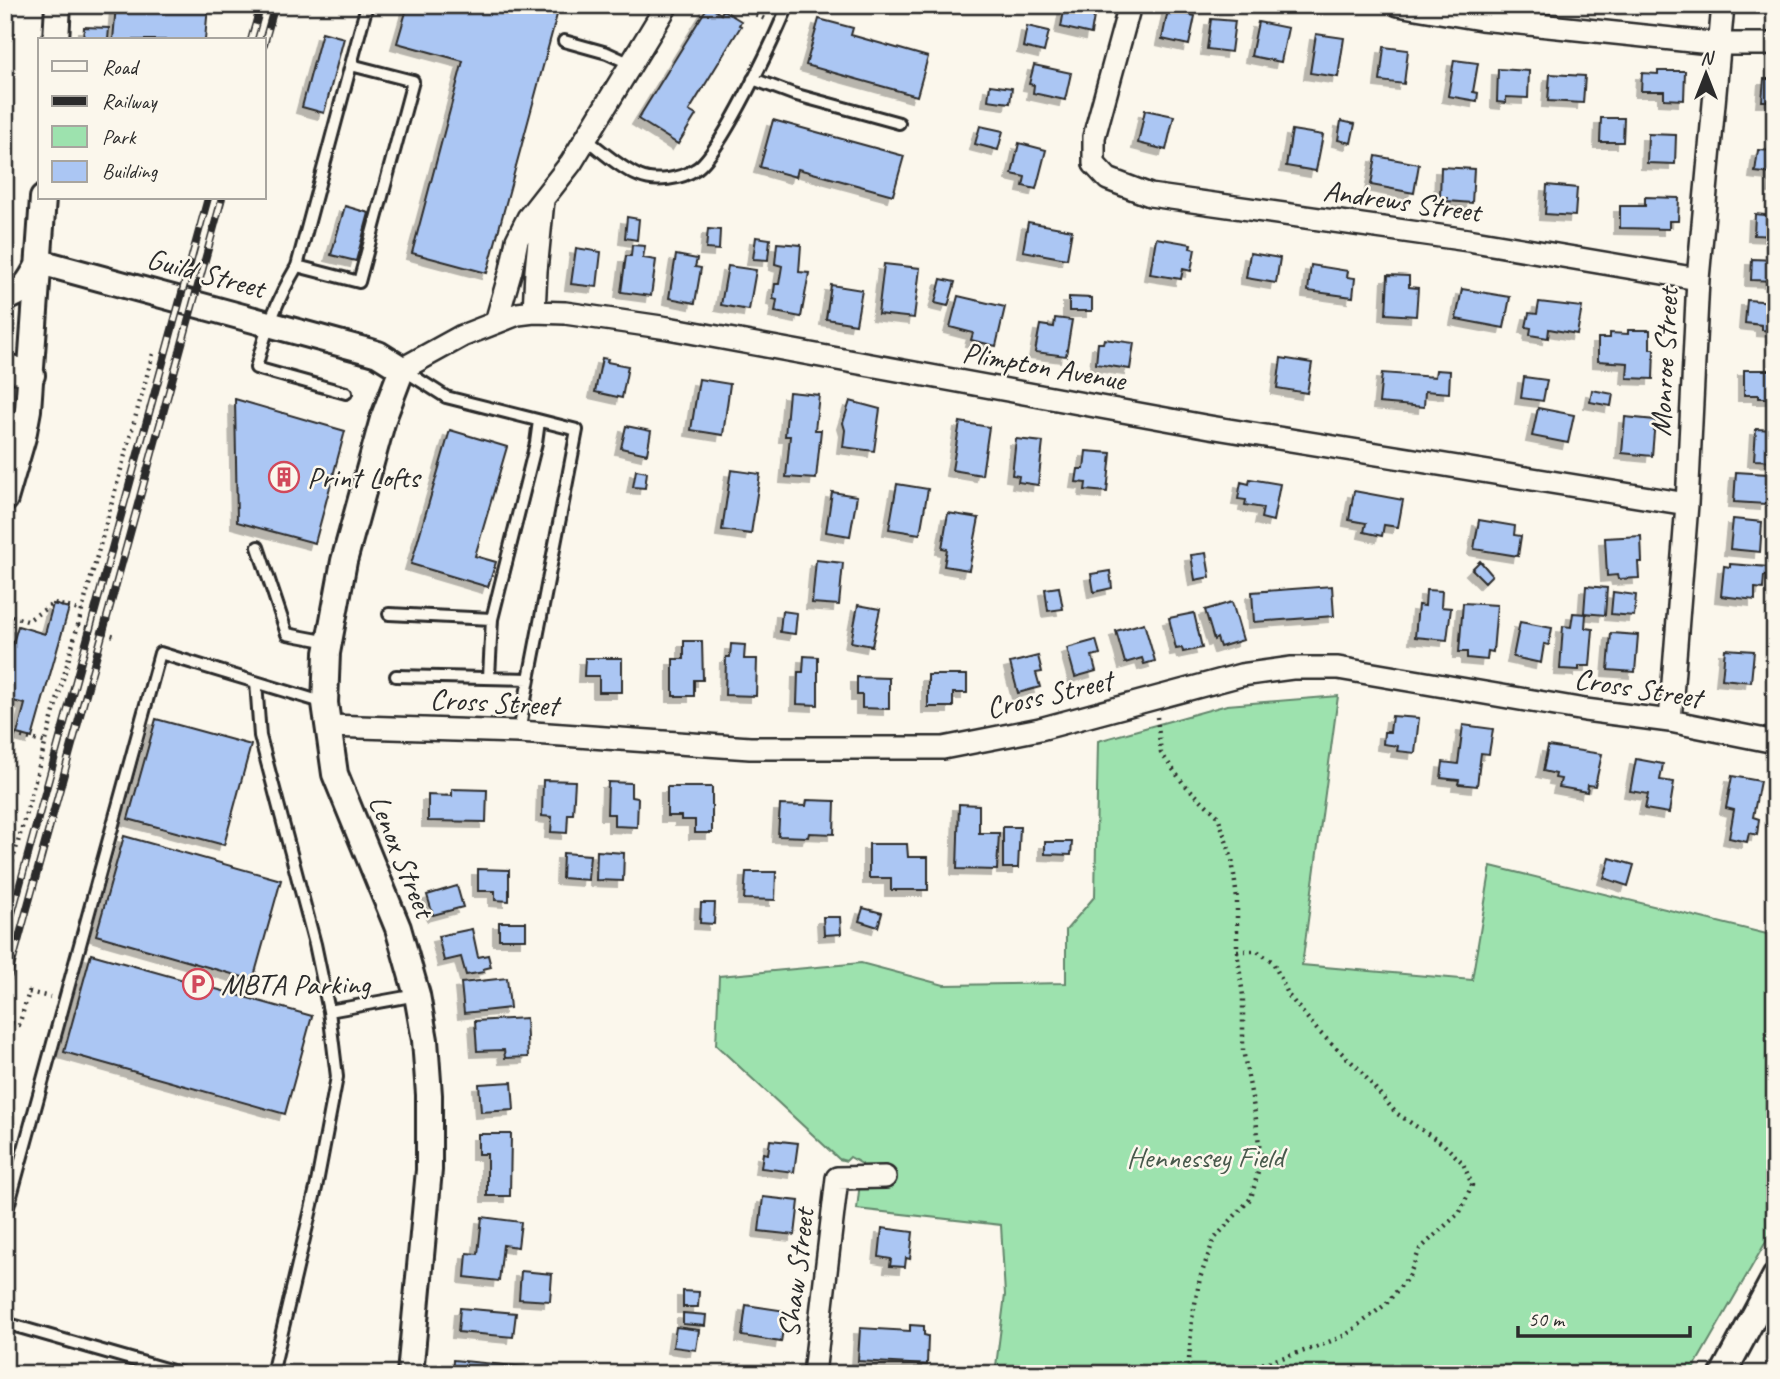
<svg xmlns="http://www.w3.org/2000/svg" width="1780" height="1379" font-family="Caveat,sans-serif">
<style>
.green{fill:#9de2ae;stroke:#64866c;stroke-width:2}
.building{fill:#abc6f3;stroke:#2b2b2b;stroke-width:2;filter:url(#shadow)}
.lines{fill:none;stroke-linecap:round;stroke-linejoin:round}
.service-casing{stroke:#2b2b2b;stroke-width:16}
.minor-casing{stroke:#2b2b2b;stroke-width:26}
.tertiary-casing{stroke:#2b2b2b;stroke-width:30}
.path{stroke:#2b2b2b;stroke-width:4.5;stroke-dasharray:2 5;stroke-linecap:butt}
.service{stroke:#fbf7ec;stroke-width:10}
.minor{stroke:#fbf7ec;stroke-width:21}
.tertiary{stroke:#fbf7ec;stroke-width:24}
.rail-casing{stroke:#2b2b2b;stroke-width:8}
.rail{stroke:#fbf7ec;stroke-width:5;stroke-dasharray:16;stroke-linecap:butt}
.labels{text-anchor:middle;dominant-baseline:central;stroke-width:5;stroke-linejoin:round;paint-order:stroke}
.street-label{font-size:30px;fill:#2b2b2b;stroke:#fbf7ec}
.poi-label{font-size:30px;fill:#2b2b2b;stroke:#fbf7ec;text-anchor:start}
.park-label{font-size:30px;fill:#48594c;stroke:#fbf7ec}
</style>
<defs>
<filter id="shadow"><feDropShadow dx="-6" dy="6" stdDeviation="0" flood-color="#0004"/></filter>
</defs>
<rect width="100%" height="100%" fill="#fbf7ec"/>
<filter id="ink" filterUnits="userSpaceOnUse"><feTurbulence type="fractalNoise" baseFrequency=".0143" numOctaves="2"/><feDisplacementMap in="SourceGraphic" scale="14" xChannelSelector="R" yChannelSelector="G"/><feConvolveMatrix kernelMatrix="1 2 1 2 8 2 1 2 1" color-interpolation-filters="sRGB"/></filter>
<g filter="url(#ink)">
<path class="green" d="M1338,696L1302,965L1472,980L1491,866L1775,936V1226L1690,1374H995L1005,1295L1001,1225L857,1209L862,1164L850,1157L846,1161L839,1159L716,1045L719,976L861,963L944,985L1066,983V930L1095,896L1098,741L1227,705Z"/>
<path class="building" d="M116,5L208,6L205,40H113Z
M408,5H538L558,11L487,273L412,253L463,61L397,43Z
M1065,5H1096L1091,34L1061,27Z
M708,6L721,14L723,10L741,21L739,25L741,26L689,111L696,115L678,144L638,119Z
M1168,10L1195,16L1189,45L1162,39Z
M819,19L853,28L851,35L928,57L917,96L806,65Z
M1211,19L1235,21L1231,52L1207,49Z
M1258,22L1288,28L1281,62L1251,56Z
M1027,26L1049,31L1044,52L1023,47Z
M84,27L109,28L108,40H83Z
M322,32L344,38L324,113L302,107Z
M1316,34L1344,38L1338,77L1310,73Z
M1384,47L1408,50L1404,84L1380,81Z
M1454,60L1478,63L1473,92L1478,93L1477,101L1448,96Z
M1034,65L1071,73L1065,100L1033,93L1034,85L1029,84Z
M1498,69L1529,71L1528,98L1506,97V103L1497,102Z
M1658,71H1685L1684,100L1664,99V91H1641L1642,73L1658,74Z
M1550,74L1585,76L1583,103L1548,101Z
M1764,79H1775V101H1762Z
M990,85L1012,88L1010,103L988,100Z
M1145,110L1174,116L1166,150L1138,143Z
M1601,118H1624L1623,142H1600Z
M773,120L904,156L893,195L798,169L796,177L760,167Z
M1341,121L1355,124L1351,143L1338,140Z
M980,126L1003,131L998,150L975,144Z
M1292,130L1323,135L1316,171L1286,166Z
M1648,134L1676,135L1675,164L1647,163Z
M1019,143L1046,150L1036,189L1023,186L1025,177L1012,174Z
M1758,150L1775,151V187H1773L1774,174L1755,172Z
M1376,156L1419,164L1414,193L1371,185Z
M1441,167L1474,169L1472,203L1447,201V198H1440Z
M1547,185L1577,188L1575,216L1545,214Z
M1645,197L1679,198L1678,221H1669V229L1620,228V206H1645Z
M345,206L369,213L356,261L331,255Z
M1755,214L1775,216V236L1754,235Z
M627,217L639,219L637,240L625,238Z
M1028,222L1072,230L1067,259L1023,251Z
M708,229L720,230L719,250L706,249Z
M756,237L770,239L768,260L753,259Z
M1156,238L1191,244L1190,248L1195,249L1191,271L1183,269L1181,279L1150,274Z
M777,243L801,245L799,272L809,273L801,317L775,312L777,300L773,299L775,284H779L782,266L775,264Z
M632,245L645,246L643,258L656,260L651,296L621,292L626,256H631Z
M576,248L601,252L597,287L571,284Z
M1250,253L1280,258L1276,283L1246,278Z
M676,255L697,259L695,267L701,268L695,303L669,298Z
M1752,259L1775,260V281L1751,280Z
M884,264L920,268L914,318L878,314Z
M1311,265L1348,271L1347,277L1355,278L1353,297L1308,291Z
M728,266L756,270L749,310L721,305Z
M1388,275L1409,276V287L1418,288L1416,316L1386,314Z
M941,279L955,282L948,306L935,303Z
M831,285L862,290L856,324L826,319Z
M1462,289L1510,297L1504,328L1456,319Z
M958,296L1005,307L996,346L971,340L973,333L950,327Z
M1069,297L1092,298V311H1069Z
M1747,300L1775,302V331L1762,330V325L1745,323Z
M1539,302L1582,307L1577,334L1549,329L1548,338L1530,335L1531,328L1526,327L1529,313L1537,314Z
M1055,318L1072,320L1066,356L1035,352L1040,325L1054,327Z
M1628,330H1650V349H1654L1653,379L1627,378L1628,363L1598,361V338H1610V333L1628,334Z
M1104,339L1134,343L1130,369L1096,364L1098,343H1103Z
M602,358L608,359L607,362L628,366L622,398L595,392Z
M1281,358L1312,363L1307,393L1277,388Z
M1436,370L1450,371L1449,393L1425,391L1424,407L1379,403L1382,373L1435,377Z
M1744,370H1775V398H1759V395H1744Z
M1524,377L1547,380L1543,401L1521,398Z
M699,379L730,384L723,435L691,430Z
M1592,390L1613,394L1611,406L1590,402Z
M789,392L819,395L815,430H821L816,479L786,477L790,436H785Z
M235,399L345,431L315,543L237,522Z
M850,401L880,409L874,451L843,447L845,430L843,423Z
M1538,408L1574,415L1568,443L1532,436Z
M1625,417L1655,420L1652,456L1622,453Z
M960,422L989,427L982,475L952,470Z
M626,426L651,431L647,454L621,448Z
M1756,429L1775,430V461L1754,460Z
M450,430L507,447L475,556L496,562L488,587L411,564Z
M1016,439L1043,442L1038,485L1018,482L1019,476L1012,475Z
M1086,451L1111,453L1107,492L1085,490L1086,483L1076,482L1078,469H1084Z
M636,470L647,472L645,488L633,487Z
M731,470L760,474L751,534L722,530Z
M1736,472L1768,474L1766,504L1734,502Z
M1250,479L1280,484L1273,521L1261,518L1263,508L1245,505L1246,500L1238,499L1241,482L1249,484Z
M897,484L928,489L920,534L889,529Z
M1354,491L1403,500L1398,527L1384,525L1382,536L1364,532L1366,523L1349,520Z
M832,492L857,496L850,536L826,532Z
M948,513L979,518L969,570L944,566L947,549L942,548Z
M1733,519L1762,522L1760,552L1730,549Z
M1479,520L1515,526L1514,535L1521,536L1518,556L1474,549Z
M1641,536L1642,562H1638L1639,578L1618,579L1617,575L1607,576L1605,538Z
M1206,553L1210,577L1195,580L1191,555Z
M816,560L843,563L839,605L812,603Z
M1480,561L1492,575L1485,582L1472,569Z
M1730,564L1769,567L1768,576H1764L1763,589L1755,588V600L1721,596L1724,566L1730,567Z
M1110,571L1112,588L1094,592L1091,574Z
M1332,586L1334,616L1254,622L1252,592Z
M1586,586L1607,588L1605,615L1584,613Z
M1059,587L1063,609L1048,611L1045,589Z
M1426,590L1442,591L1441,607L1451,608L1447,640L1415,637L1418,605L1425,606Z
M1613,592L1636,595L1634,616L1611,614Z
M1232,602L1243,640L1220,647L1217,638L1214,640L1205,610Z
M1463,603L1497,605L1493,652L1488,651L1487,660L1467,658V652H1459Z
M53,604L69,608L32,738L17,734L25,704L5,699V670L18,626L45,634Z
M858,605L880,609L872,646L851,642Z
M782,611L797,613L795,634L780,632Z
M1194,613L1202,648L1183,652L1182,648L1176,649L1169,618Z
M1573,613L1586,614L1585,628L1593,629L1590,666H1579V670L1560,669L1563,626L1571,627Z
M1520,622L1552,628L1549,645L1544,644L1541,663L1513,657Z
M1144,623L1155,661L1144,664L1142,658L1125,663L1116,631Z
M1611,633L1638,635L1635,672L1608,670Z
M1096,640L1100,654L1092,656L1096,671L1075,677L1067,648Z
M684,641H702L703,680H694V696H673V659H684Z
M731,644L745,645L744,659H757L756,696L725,695L726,657H730Z
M1725,649L1754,651L1751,682L1722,679Z
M804,656L818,657V705L797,704L798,672H803Z
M1038,656L1042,672L1036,673L1040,687L1018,693L1010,663Z
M585,658H622V692H599V676H584Z
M928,675H967V693H953V707H928Z
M857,677L889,678V709L862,708V695H857Z
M1392,716L1419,718L1415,753L1397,751L1398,746L1383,744L1384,732H1390Z
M156,719L251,745L224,845L128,819Z
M1463,725L1493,729L1489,754L1481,753L1477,786L1458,784L1459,780L1441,778L1443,762L1458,764Z
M1548,746L1602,754L1595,786L1588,785L1587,792L1559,787L1561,779L1555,778L1556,774L1543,771Z
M1636,759L1663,764L1660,780L1674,782L1669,813L1645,809L1648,794L1630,791Z
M1732,776L1760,781L1753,817L1759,819L1757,835L1749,833L1747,842L1729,838L1734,810L1726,808Z
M543,780L575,781L573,814H568L567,833L551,832L552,817L542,816Z
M608,782L631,783V797L638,798L637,827L614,826V814H607Z
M667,787H712V833H695V820H681V816H667Z
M452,789L487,790L486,822L428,821V795L452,796Z
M807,800L835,801L834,834L809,833L808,837L778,836L780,805L806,806Z
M959,804L979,805V833H999L997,870L957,869Z
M1003,827H1020L1018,868H1003Z
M124,836L281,880L253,980L96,935Z
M1045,842H1072L1071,855L1045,854Z
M869,844H907L908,857H928V890H891V878H869Z
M597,851L624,853L623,881L596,880Z
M563,853L590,855L588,880L562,878Z
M1610,858L1634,865L1628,886L1604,878Z
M478,869L509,870V901L495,900V891H478Z
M746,872H776L775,900L744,899Z
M457,886L463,907L433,915L427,895Z
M701,903H715L714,924L700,923Z
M863,908L882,913L878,927L859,921Z
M823,917H840L841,934L824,935Z
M499,922H526V939H499Z
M472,929L478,957L488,955L491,967L483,969L484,972L466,975L461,957L444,961L438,936Z
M91,954L312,1016L285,1114L64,1052Z
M507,978L510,1008L464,1013L461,983Z
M526,1018L528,1057L505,1058L504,1050L477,1051L475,1021Z
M512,1082L514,1110L481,1112L479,1084Z
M478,1134H511L510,1196H487V1154H478Z
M770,1140L798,1143L794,1172L761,1168L763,1153L768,1154Z
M763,1197L799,1201L795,1235L759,1231Z
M482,1217L521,1222L518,1247L503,1245L499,1281L465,1277L467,1253L478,1254Z
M882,1228L913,1232L910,1259L906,1258L905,1267L890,1266L891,1259L879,1257Z
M521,1271L552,1274L550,1301L519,1299Z
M683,1291L699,1292L698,1307H683Z
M746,1305L786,1311L781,1342L742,1336Z
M460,1308L516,1313L513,1337L458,1332Z
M683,1313L706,1315L705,1326L683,1324Z
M910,1325L924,1326V1335L928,1336L927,1365L858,1361L860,1328L910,1331Z
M676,1327L699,1330L696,1350L673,1347Z
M453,1360L525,1367L524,1374H452Z"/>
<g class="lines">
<g class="service-casing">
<path id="service" d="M564,41L607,53L631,64
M753,79L793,94L899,123
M586,139C602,151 620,168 639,176C656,183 681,179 696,169C720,155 776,35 788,5
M297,266L359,282L413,81L351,65
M346,393L256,368C266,329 277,300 297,266L367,5
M258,547L287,634L329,642
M389,614L492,619
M396,676L529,679L577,430L446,397L402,369
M489,677L492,619L536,443L539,421
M256,682L260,736L315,944L329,1011
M519,732L529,679
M5,1218L160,653L325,703
M5,1323L183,1374
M272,1374L316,1188L337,1077L329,1011L417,995"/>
</g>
<g class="minor-casing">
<path id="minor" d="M1130,5L1094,137V164L1108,179L1150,195L1468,240L1698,279
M1398,5L1481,19L1720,44H1775
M534,312L536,271L543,200
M496,322L511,270L517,240L528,218L571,163L667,5
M402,369L462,336L518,314L534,312L565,313L668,328L1210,427L1687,504
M1670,721L1687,504L1698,279L1723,5
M328,726L519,732L750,748H943L1040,729L1241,675L1292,668H1338L1585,710L1670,721L1775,742
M814,1374L837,1178L885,1177"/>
</g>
<g class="tertiary-casing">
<path id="tertiary" d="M56,40L58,5
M5,298C24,294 32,277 40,262L368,351L378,354L402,369L383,419L344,561L327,653L325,703L335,774L398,928L417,995L425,1040L429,1095V1170L410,1374
M5,366L32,375
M5,499L23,437L28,410L43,198
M1723,1374L1775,1277"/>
</g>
<path class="path" d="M737,5L767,20
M5,614L27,621L54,603L82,611
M78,625L115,636
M5,716L15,735L47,743
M1157,717L1161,753L1183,783L1218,816L1232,859L1237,899V951L1243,996V1050L1256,1119L1261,1161L1251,1198L1214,1239L1200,1278L1192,1319L1188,1374
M5,889L154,350
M1237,951H1257L1273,962L1289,996L1319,1032L1358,1068L1396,1113L1443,1144L1463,1163L1472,1185L1460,1212L1420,1249L1409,1276L1386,1304L1346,1335L1314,1348L1255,1366L1241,1374
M5,1021L19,1025L29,992L50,997"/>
<use href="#service" class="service"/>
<use href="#minor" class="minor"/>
<use href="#tertiary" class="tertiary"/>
<g class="rail-casing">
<path id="rail" d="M251,40L261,5
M264,44L275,5
M5,939L208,198
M5,989L222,198"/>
</g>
<use href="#rail" class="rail"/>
</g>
</g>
<defs>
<g id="building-ring" transform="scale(1.575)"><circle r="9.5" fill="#fbf7ec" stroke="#d1495b" stroke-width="1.5"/><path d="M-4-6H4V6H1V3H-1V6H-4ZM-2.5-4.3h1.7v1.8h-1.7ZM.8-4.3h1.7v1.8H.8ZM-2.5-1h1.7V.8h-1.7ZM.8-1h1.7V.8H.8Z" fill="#d1495b"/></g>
<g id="parking-ring" transform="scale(1.575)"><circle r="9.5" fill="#fbf7ec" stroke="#d1495b" stroke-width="1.5"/><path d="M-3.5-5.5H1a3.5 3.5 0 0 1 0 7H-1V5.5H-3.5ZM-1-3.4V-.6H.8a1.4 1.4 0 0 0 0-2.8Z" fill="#d1495b"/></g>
</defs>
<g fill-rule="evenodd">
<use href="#building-ring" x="284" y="477"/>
<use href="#parking-ring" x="198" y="984"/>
</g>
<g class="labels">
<g class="street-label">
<text transform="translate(1402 201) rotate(8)">Andrews Street</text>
<text transform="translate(206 273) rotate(15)">Guild Street</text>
<text transform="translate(1664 362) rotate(-87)">Monroe Street</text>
<text transform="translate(1044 366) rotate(10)">Plimpton Avenue</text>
<text transform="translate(1638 688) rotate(9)">Cross Street</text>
<text transform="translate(1049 694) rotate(-13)">Cross Street</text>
<text transform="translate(494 702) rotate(3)">Cross Street</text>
<text transform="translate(402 856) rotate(68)">Lenox Street</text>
<text transform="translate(796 1273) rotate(-83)">Shaw Street</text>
</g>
<g class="poi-label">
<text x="307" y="477">Print Lofts</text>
<text x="221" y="984">MBTA Parking</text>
</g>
<g class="park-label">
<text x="1205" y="1157">Hennessey Field</text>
</g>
</g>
<rect width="1780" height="1379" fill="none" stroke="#fbf7ec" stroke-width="28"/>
<rect x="14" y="14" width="1752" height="1351" fill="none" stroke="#2b2b2b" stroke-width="2.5" filter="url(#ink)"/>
<rect x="38" y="38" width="228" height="161" fill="#fbf7ec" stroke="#a8a59f" stroke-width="2"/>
<rect x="52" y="61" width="35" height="10" fill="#fbf7ec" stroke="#a8a59f" stroke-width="2"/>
<text x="102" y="74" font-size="21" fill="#2b2b2b">Road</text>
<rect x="52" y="96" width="35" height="10" fill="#2b2b2b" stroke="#a8a59f" stroke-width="2"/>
<text x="102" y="108" font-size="21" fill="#2b2b2b">Railway</text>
<rect x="52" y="126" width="35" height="21" fill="#9de2ae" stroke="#a8a59f" stroke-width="2"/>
<text x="102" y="144" font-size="21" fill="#2b2b2b">Park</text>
<rect x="52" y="161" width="35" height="21" fill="#abc6f3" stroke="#a8a59f" stroke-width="2"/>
<text x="102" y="178" font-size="21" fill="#2b2b2b">Building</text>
<g transform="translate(1706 74)" stroke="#fbf7ec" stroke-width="5" paint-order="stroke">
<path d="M0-5L12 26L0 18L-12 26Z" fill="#2b2b2b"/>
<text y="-10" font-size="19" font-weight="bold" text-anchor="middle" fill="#2b2b2b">N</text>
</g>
<path d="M1518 1326v10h172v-10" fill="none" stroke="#2b2b2b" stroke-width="3.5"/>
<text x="1528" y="1326" font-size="21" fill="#2b2b2b" stroke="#fbf7ec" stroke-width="5" paint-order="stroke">50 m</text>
</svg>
